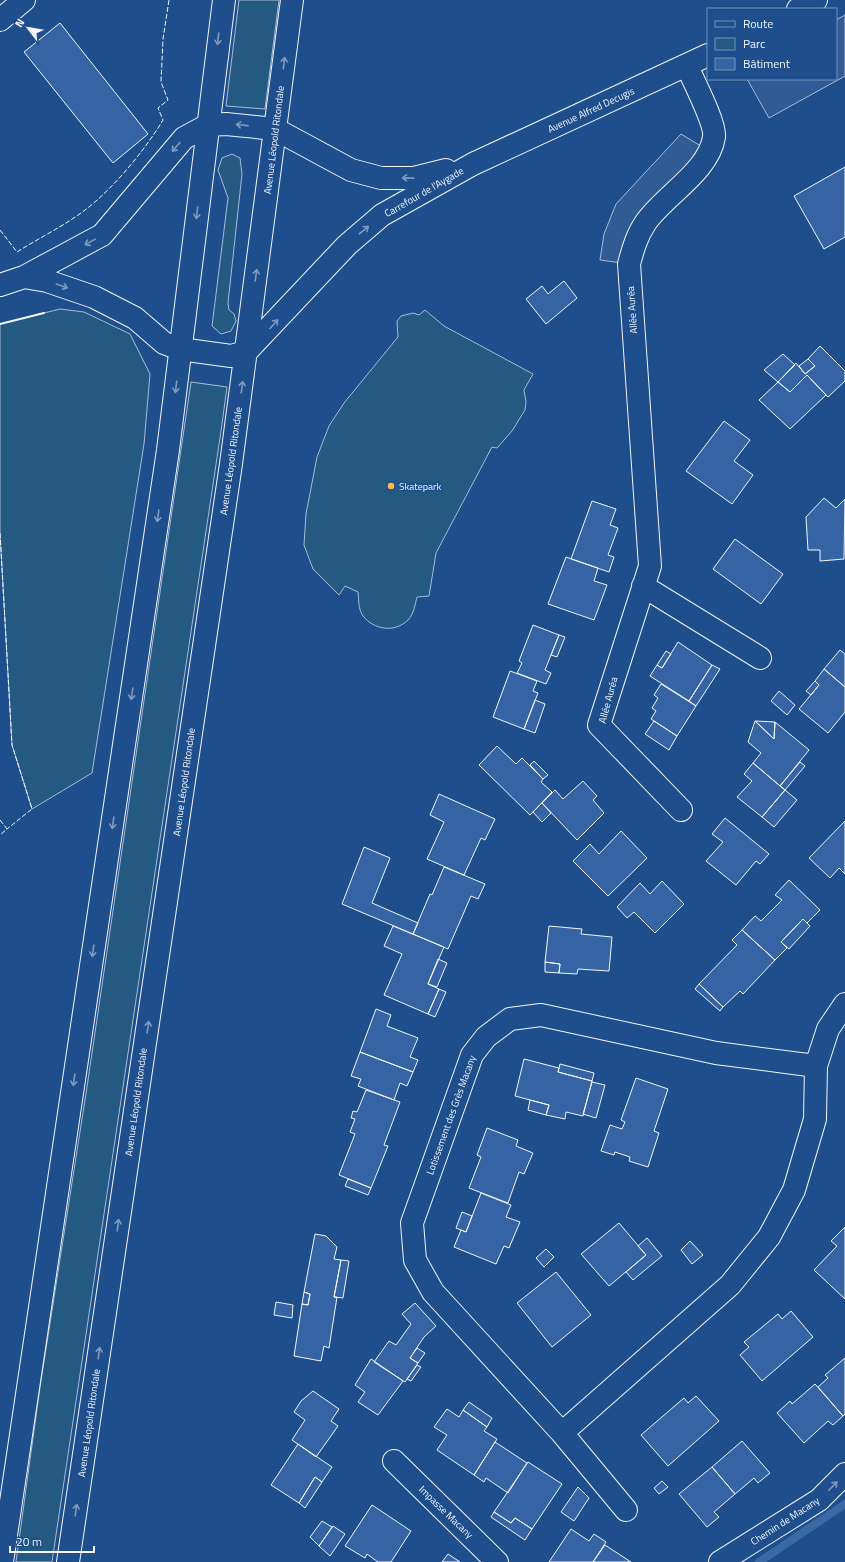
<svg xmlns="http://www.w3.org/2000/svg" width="845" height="1562" font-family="'Titillium Web',sans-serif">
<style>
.green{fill:#245a82;stroke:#a8bbd7}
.parking{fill:#305b95;stroke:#a8bbd7}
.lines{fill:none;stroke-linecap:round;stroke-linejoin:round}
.stream{stroke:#3b69a3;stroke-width:8}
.building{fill:#3563a3;stroke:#f2f6ff}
.street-casing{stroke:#f2f6ff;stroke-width:24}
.secondary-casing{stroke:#f2f6ff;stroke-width:24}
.highway-casing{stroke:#f2f6ff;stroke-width:24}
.street{stroke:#1f4e8c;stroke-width:22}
.secondary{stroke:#1f4e8c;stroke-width:22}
.highway{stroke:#1f4e8c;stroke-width:22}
.fence{stroke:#f2f6ff;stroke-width:1;stroke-dasharray:5 2;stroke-linecap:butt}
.wall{stroke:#f2f6ff;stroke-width:2}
.oneway{stroke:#7e9ac0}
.poi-dot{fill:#ffb74d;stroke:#1f4e8c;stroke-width:1.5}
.labels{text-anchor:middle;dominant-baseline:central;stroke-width:3;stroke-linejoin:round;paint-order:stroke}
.street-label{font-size:10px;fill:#f2f6ff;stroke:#1f4e8c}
.poi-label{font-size:10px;fill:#f2f6ff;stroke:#1f4e8c;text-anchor:start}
</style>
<rect width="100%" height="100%" fill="#1f4e8c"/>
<path class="green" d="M239,0H279L265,109L226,106Z
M232,154L240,158L242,174L228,303L229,310L234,314L236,321L231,331L221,334L212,326L228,198L218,170L222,158Z
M60,309L84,312L130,334L150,374L144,444L92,773L32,809L12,745L0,533V324Z
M425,310L444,326L533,374L524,390L526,402L525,410L512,431L497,448L492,447L436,553L429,596L417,597C415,604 414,614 408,620C395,633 374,630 363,616C358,609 359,600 358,592L345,586L339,595L313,569L304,545L306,514L317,457L329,426L344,403L398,337L397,321L401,316L413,313L419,315Z
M191,382L227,387L221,431L52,1562H16L40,1387L87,1087Z"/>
<path class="parking" d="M845,15V76L769,118L747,79H836V20Z
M681,134L709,151L647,221L629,264L600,260L604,234L616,204Z"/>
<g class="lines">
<path class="stream" d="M759,1562L845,1504"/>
</g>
<path class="building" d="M60,23L148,134L113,163L24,52Z
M845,167V237L824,249L794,196Z
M564,281L577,298L546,324L526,299L542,286L548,294Z
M820,346L845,371V381L828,397L807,375L790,392L778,382L796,363L805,374L815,366L808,359Z
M783,354L795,365L778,382L764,370Z
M808,359L815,366L805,374L799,366Z
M807,375L826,395L790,429L759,400L778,382L790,392Z
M724,421L750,440L734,461L753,475L732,504L686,471Z
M824,498L836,508L845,499L844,559L820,561V550H808L806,517Z
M592,501L616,509L610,525L618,528L608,555L614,557L609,572L571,559Z
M735,539L783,574L761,604L713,569Z
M566,557L598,568L594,581L607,585L594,620L548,604Z
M533,625L559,635L545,670L551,673L546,684L517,673L522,663L519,661Z
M559,635L565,637L557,657L551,655Z
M678,642L712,665L689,701L650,676L657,665L662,668Z
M840,650L845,654V687L824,669Z
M666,651L671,654L662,668L657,665Z
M712,665L720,669L696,706L689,701Z
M824,669L845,687V712L828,733L799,709L819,685L815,681Z
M510,671L537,681L533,691L538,693L524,729L493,717Z
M815,681L819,685L811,695L806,691Z
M661,684L696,706L677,736L651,719L656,711L652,708L658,698L654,695Z
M779,691L795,705L787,715L771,701Z
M535,700L545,704L535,733L524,729Z
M654,721L677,736L669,750L645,734Z
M755,721L775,722L774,739Z
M755,721L774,739L775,722L809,750L780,786L753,763L761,753L748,742Z
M497,746L516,764L522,758L543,779L541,782L552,792L530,815L479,765Z
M534,761L548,775L543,779L530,765Z
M800,762L805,766L785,790L780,786Z
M753,763L785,790L762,817L737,797L752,781L744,774Z
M583,781L597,796L593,800L604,813L577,840L542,803L555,790L563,799Z
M785,790L797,800L774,827L762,817Z
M439,794L495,819L485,840L481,838L464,875L427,859L444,822L430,815Z
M542,803L551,813L542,822L533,812Z
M725,818L769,854L760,864L756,861L736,885L706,861L723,842L712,834Z
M845,821V874L839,868L830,878L809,858Z
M621,831L647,858L608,896L573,861L590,844L599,854Z
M364,847L390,858L372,903L418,923L413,934L342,904Z
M444,867L485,884L478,899L471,896L448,949L413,934L430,894L432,895Z
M789,880L820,910L807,923L803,919L781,942L787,948L775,960L742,930L755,916L761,921L782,900L775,895Z
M662,881L684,904L655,933L634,912L627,918L617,907L640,883L650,894Z
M803,919L810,926L789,949L781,942Z
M393,926L444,947L428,984L439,989L428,1014L384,995L402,954L384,946Z
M549,926L582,929L581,934L612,937L609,971L578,969L577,974L559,973L560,964L545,962Z
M742,930L775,960L743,994L740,991L723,1007L699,984L737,945L732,940Z
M438,959L447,963L437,987L428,984Z
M545,962L560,964L559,973L545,972Z
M699,984L723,1007L720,1011L695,989Z
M439,989L446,992L435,1017L428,1014Z
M376,1009L391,1015L387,1026L418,1038L410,1057L418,1060L413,1072L360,1052Z
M360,1052L413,1072L407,1086L400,1083L394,1100L358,1086L361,1079L351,1076Z
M524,1059L559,1068L558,1072L592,1081L583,1116L566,1112L565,1119L546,1115L549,1105L515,1096Z
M560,1064L594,1073L592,1081L558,1072Z
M636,1078L668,1089L654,1131L659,1133L648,1167L629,1161L630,1157L615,1152L614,1155L601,1151L610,1125L622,1129L625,1122L621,1120Z
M592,1082L605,1085L596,1118L583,1114Z
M366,1090L400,1102L384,1145L388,1146L371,1188L339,1175L355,1134L350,1132L355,1119L351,1118L353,1111L357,1112Z
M530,1100L549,1105L546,1115L528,1110Z
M487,1128L518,1140L516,1146L533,1153L524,1174L519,1172L508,1203L469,1188L481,1157L477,1155Z
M348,1179L371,1188L368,1195L345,1186Z
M481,1193L511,1205L506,1217L520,1222L509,1248L504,1246L496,1264L454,1247L461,1230L466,1232Z
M462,1212L472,1216L466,1232L456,1228Z
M619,1223L646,1255L609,1286L581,1254Z
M845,1227V1299L814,1270L837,1246L831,1241Z
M315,1234L326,1236L337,1247L334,1259L341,1260L334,1297H337L329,1348L324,1346L321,1361L294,1356L302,1304L308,1305L310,1294L304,1292Z
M647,1238L662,1256L633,1280L626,1272L646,1255L638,1246Z
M690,1241L703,1255L692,1264L681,1250Z
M546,1249L554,1257L544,1267L536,1258Z
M341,1260L349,1261L343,1298L334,1297Z
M556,1272L591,1315L552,1347L517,1303Z
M304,1292L310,1294L308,1305L302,1304Z
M276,1302L293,1305L292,1318L274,1315Z
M415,1303L436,1326L424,1337L410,1358L418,1363L405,1382L374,1362L389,1341L396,1345L411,1324L402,1314Z
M791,1311L813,1337L762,1381L740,1355L749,1347L744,1342L778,1314L782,1319Z
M417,1348L425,1353L418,1363L410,1358Z
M845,1358V1414L843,1416L818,1387L828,1378L825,1375Z
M371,1359L403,1381L378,1415L358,1402L365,1392L355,1385Z
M417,1365L421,1367L411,1381L407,1379Z
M815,1384L843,1416L833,1425L828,1421L804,1443L777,1413L790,1401L792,1404Z
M313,1391L339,1409L331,1421L338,1426L316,1457L292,1440L305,1420L294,1412L301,1401Z
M696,1396L719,1421L668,1466L641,1435L684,1398L688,1403Z
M469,1402L492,1418L487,1427L463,1410Z
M447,1409L459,1417L463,1410L487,1427L484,1431L497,1439L474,1475L437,1450L447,1435L434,1427Z
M742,1441L770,1473L758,1483L754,1478L735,1494L712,1467Z
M495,1442L527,1463L508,1493L486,1478L484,1482L474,1475Z
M298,1444L332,1467L322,1482L315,1477L299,1503L271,1485Z
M528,1462L562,1484L532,1529L515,1518L511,1523L494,1512Z
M712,1467L735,1494L714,1512L719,1517L707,1527L679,1494Z
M315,1477L322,1482L305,1508L299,1503Z
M662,1481L668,1487L659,1494L654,1488Z
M578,1487L589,1498L574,1521L561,1512Z
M372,1505L411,1531L391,1562H378L367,1554L365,1558L345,1546Z
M494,1512L511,1523L515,1518L532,1529L525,1540L491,1517Z
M322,1521L332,1527L319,1546L310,1537Z
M333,1526L345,1534L330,1556L319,1546Z
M571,1529L589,1541L594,1534L606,1542L593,1562H549Z
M605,1545L631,1562H593Z
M448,1554L460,1562H442Z"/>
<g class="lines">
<g class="street-casing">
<path id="street" d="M0,20L24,0
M643,586L760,658
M681,810L599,725L650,566L629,264C633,249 637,235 646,222C665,195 709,171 714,137C716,124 693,80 687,66
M562,1433L730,1285L769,1237L794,1190L815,1119L816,1066L828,1029L845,1004
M394,1461L497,1562
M626,1510L562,1433L433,1292L415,1260L412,1223L472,1055L486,1037L510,1019L541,1015L716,1053L816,1066
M720,1562L819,1500L845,1474"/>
</g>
<g class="secondary-casing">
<path id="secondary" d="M798,9L816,0
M24,277L47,281L94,297L135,318L164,343L180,349L231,356L246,352L347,245L382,215L473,164L708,55
M0,285L24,277L102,235L184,138L208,125L226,124L275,129L351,170L381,178H414L446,170"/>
</g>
<g class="highway-casing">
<path id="highway" d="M2,1562L168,450L224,0
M68,1562L231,464L292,0"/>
</g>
<use href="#street" class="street"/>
<use href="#secondary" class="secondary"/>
<use href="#highway" class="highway"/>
<path class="fence" d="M0,230L17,252C39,238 64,226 85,210C113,189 145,150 163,120L158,108L168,100L161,82L163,39L169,0
M0,533L12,745L32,809L7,829
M0,820L7,829L0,835"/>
<path class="wall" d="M0,324L44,313"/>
</g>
<defs><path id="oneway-shaft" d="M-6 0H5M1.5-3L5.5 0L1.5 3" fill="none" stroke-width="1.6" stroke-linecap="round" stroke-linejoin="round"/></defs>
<g class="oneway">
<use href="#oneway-shaft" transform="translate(218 39) rotate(97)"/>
<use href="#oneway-shaft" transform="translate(284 63) rotate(-83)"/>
<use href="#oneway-shaft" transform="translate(242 125) rotate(-174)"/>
<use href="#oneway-shaft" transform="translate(176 147) rotate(131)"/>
<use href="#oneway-shaft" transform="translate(408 178) rotate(-179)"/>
<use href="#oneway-shaft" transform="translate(197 213) rotate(97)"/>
<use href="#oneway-shaft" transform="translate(364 230) rotate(-39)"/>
<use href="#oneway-shaft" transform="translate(90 242) rotate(151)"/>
<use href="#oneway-shaft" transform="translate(256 275) rotate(-82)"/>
<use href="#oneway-shaft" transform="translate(62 286) rotate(20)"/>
<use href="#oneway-shaft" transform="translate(274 324) rotate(-48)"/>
<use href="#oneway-shaft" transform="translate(176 387) rotate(97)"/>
<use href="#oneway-shaft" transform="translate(242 387) rotate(-82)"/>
<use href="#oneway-shaft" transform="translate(158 516) rotate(98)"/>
<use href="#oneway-shaft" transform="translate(132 694) rotate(98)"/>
<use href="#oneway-shaft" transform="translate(113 823) rotate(98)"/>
<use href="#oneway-shaft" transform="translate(93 951) rotate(98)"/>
<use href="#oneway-shaft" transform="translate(148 1027) rotate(-82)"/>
<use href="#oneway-shaft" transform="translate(74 1080) rotate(98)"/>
<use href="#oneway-shaft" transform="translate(118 1225) rotate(-82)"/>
<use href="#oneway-shaft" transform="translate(99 1353) rotate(-82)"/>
<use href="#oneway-shaft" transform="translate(833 1486) rotate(-45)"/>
<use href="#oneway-shaft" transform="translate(76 1510) rotate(-82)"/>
</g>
<circle class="poi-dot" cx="391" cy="486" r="4"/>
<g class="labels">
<g class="street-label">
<text transform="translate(591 110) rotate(-25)">Avenue Alfred Decugis</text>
<text transform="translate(274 140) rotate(-83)">Avenue Léopold Ritondale</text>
<text transform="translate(424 192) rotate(-30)">Carrefour de l'Aygade</text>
<text transform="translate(632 310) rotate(-94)">Allée Auréa</text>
<text transform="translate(231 461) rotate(-82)">Avenue Léopold Ritondale</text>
<text transform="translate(608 700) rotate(-75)">Allée Auréa</text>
<text transform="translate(184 782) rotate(-82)">Avenue Léopold Ritondale</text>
<text transform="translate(136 1102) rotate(-82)">Avenue Léopold Ritondale</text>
<text transform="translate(451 1115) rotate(-70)">Lotissement des Grès Macany</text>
<text transform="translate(89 1423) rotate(-82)">Avenue Léopold Ritondale</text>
<text transform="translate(446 1512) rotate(44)">Impasse Macany</text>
<text transform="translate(785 1521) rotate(-33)">Chemin de Macany</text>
</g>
<g class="poi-label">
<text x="399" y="486">Skatepark</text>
</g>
</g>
<rect x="707" y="8" width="130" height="72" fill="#1f4e8c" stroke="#7391ba"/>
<rect x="715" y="21" width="20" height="6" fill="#1f4e8c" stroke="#7391ba"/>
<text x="743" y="28" font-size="12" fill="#f2f6ff">Route</text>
<rect x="715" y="38" width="20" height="12" fill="#245a82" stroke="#7391ba"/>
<text x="743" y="48" font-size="12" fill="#f2f6ff">Parc</text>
<rect x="715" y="58" width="20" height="12" fill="#3563a3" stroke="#7391ba"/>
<text x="743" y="68" font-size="12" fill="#f2f6ff">Bâtiment</text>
<g transform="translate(28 28) rotate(301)" stroke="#1f4e8c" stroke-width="3" paint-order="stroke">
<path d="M0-3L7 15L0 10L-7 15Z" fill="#f2f6ff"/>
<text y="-6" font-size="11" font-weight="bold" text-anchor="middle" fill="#f2f6ff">N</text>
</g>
<path d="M10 1546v6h84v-6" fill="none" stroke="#f2f6ff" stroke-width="2"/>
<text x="16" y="1546" font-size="12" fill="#f2f6ff" stroke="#1f4e8c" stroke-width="3" paint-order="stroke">20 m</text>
</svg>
